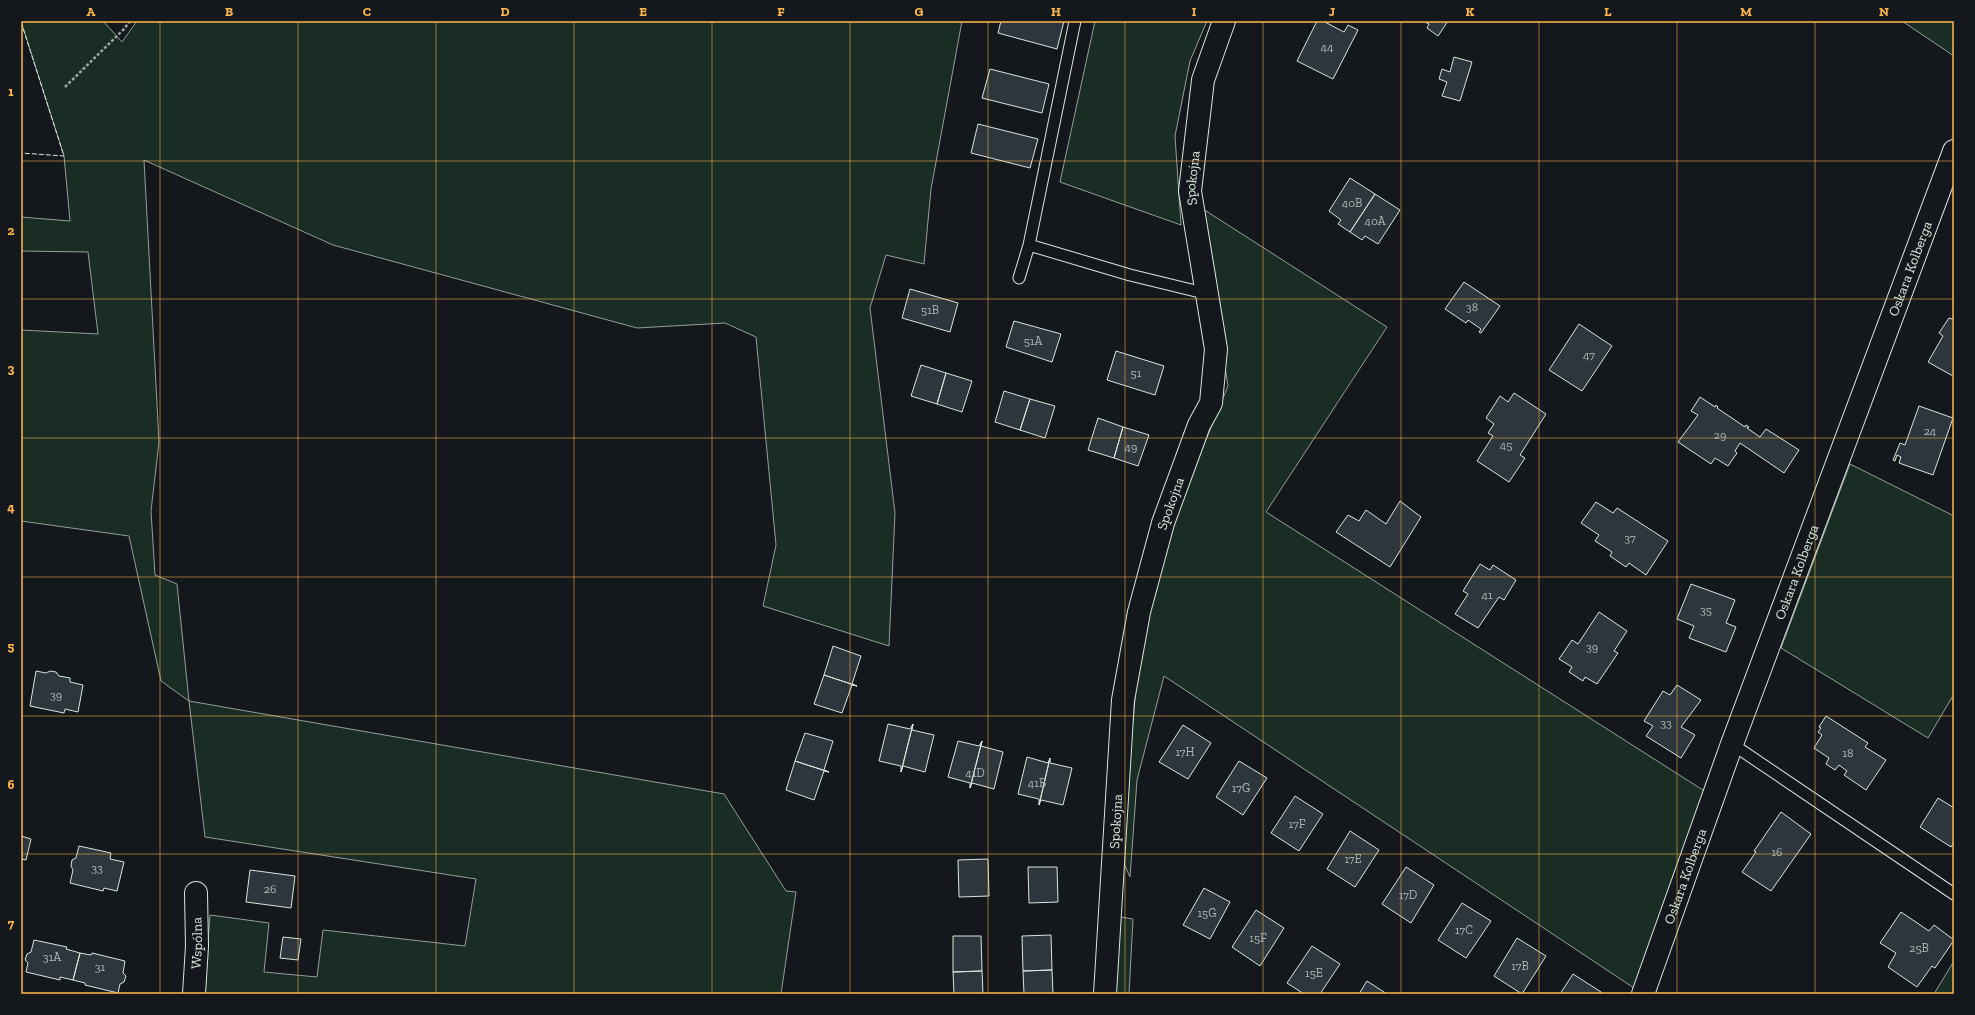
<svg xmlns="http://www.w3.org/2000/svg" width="1975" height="1015" font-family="'Zilla Slab',serif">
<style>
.green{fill:#1a2d24;stroke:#939e99}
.building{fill:#2c363c;stroke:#d8e6dc}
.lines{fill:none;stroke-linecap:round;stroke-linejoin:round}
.service-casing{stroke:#d8e6dc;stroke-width:13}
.minor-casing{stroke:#d8e6dc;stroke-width:24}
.path{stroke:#9da8a2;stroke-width:2.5;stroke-dasharray:3 2;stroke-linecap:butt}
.service{stroke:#14181c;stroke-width:11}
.minor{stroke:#14181c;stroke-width:22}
.fence{stroke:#d8e6dc;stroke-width:1;stroke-dasharray:5 2;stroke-linecap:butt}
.grid{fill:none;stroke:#ffb74d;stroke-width:1;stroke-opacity:0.55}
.labels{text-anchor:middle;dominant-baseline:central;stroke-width:3;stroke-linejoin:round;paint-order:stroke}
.number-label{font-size:12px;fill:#adbab4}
.street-label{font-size:14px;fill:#d8e6dc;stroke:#14181c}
.neatline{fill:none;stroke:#ffb74d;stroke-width:1.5}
.grid-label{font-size:13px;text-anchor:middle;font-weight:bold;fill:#ffb74d}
</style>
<rect width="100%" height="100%" fill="#14181c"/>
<path class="green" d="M21,21H103L122,42L137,21H962L931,189L924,264L886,255L870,308L895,513L889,646L763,606L776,545L756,337L725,323L637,328L333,245L144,160L159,442L151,511L155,575L177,584L189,701L724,794L786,891L796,892L781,994H204L210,915L269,923L264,972L317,977L323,930L465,946L476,879L205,837L189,701L161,681L129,536L21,521V330L98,334L88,252L21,251V217L70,221L64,156Z
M1095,21H1207L1190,61L1175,136L1181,225L1060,182Z
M1902,21H1954V56Z
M1203,209L1387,327L1266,512L1706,792L1634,988L1164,676L1137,780L1130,877L1120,855L1138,668L1165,539L1228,386L1210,272Z
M1850,464L1954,516V694L1928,738L1781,648Z
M1115,916L1133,919L1129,994H1112Z
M1954,961V994H1934Z"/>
<path class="building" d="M1001,21H1064L1057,49L998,33Z
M1317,21H1323L1344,32L1348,25L1358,30L1333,79L1297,61Z
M1423,21H1448L1438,36L1427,28L1429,24Z
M1454,57L1472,62L1460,101L1442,96L1447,82L1439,79L1442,69L1450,72Z
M990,69L1049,84L1042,113L982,98Z
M978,124L1038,139L1030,168L971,153Z
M1350,178L1375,194L1350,232L1338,224L1341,220L1329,211Z
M1375,194L1400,210L1378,244L1365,236L1362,240L1350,232Z
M1464,282L1500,306L1481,333L1479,332L1481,329L1468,320L1466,323L1445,309Z
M910,289L958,303L950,332L902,318Z
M1954,316V374L1953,376L1928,362L1943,336L1939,333L1949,318L1952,319Z
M1014,321L1061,334L1052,362L1006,347Z
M1579,324L1612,346L1582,391L1549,370Z
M1116,351L1164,366L1155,395L1107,380Z
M921,365L946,373L937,404L911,396Z
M946,373L972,381L962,412L937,404Z
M1004,391L1030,399L1020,430L995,422Z
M1514,393L1546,414L1520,455L1525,458L1509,482L1477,461L1493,436L1488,433L1494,424L1486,418L1500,396L1508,402Z
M1700,397L1715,407L1716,405L1718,407L1717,408L1745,427L1746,425L1749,427L1747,428L1760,437L1766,429L1799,450L1784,473L1740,443L1735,451L1737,453L1728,466L1715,458L1711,464L1678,442L1698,415L1691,411Z
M1030,399L1055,406L1045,438L1020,430Z
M1919,406L1953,418L1933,475L1899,463L1901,457L1897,455L1895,461L1893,460L1900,443L1905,445Z
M1098,418L1123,427L1114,458L1088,450Z
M1123,427L1149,435L1138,466L1114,458Z
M1400,501L1421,517L1390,567L1336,532L1348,515L1359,521L1366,510L1386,524Z
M1596,502L1613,513L1617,508L1668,541L1646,575L1629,563L1626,567L1610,556L1612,552L1595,541L1599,535L1581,523Z
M1480,564L1490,570L1493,565L1516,580L1504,600L1499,597L1478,628L1455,614L1468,594L1463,591Z
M1691,584L1735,600L1726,623L1736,627L1726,652L1689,638L1694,626L1677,619Z
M1599,612L1627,631L1614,651L1618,653L1597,684L1585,677L1583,681L1569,672L1572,667L1559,659L1572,640L1578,644Z
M833,646L861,656L852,684L857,686L824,675Z
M36,671L46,673L50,671L56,672L59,676L70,678V682L83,685L78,712L65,709L64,713L30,706Z
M824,675L857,686L852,685L842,713L814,704Z
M1677,685L1701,700L1681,727L1695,735L1681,758L1646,736L1653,726L1644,721L1663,691L1670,695Z
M1826,716L1868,743L1865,747L1886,760L1866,790L1844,775L1847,771L1839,765L1835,770L1826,764L1829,758L1814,748L1822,735L1818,732L1821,728L1819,727Z
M888,724L910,729L913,724L901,772V766L879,761Z
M913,724L912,730L934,735L925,772L903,766L901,772Z
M1183,725L1211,743L1188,779L1159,762Z
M805,733L833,741L824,770L829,772L795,761Z
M958,741L979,746L982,741L970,788V783L948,777Z
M982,741L981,746L1003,752L994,789L972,783L970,788Z
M1027,757L1048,763L1050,758L1039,805V799L1018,794Z
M1050,758V763L1072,768L1063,805L1041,800L1039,805Z
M795,761L829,772L824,771L814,800L786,790Z
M1239,761L1267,778L1243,815L1216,797Z
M1295,796L1323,814L1299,851L1271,833Z
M1938,798L1954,808V842L1951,847L1920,827Z
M1781,812L1811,834L1771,891L1742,872L1756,852L1754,851Z
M1350,831L1379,850L1355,887L1327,869Z
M21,836L31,839L26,860L21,859Z
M79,846L111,853L110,859L124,862L117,891L104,888L103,891L70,883L73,870L71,866L72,860L76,858Z
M988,859L989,896L959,897L958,860Z
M1028,867H1057L1058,902L1029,903Z
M1406,867L1434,885L1411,923L1382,904Z
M250,870L295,876L291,908L246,902Z
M1204,888L1230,902L1210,939L1183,925Z
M1462,903L1491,921L1466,958L1438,940Z
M1256,910L1284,928L1260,966L1232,947Z
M1901,912L1929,931L1934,925L1954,940L1935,968L1932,966L1917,987L1888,967L1896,953L1880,943Z
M1051,935L1052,970L1023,971L1022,936Z
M953,936H981L982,971L953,972Z
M283,937L301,939L298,960L280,958Z
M1517,938L1546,956L1522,994L1494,976Z
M34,940L67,947L66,949L80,953L73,980L60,977V980L26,972L28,963L25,960L27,954L31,952Z
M1312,946L1340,964L1320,994H1304L1287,983Z
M80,953L91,955L92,953L125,961L123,973L126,976L124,982L120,984L118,993L85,985V983L73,980Z
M1052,970L1053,994H1024L1023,971Z
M982,971L983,994H954L953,972Z
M1573,974L1601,992L1600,994H1560Z
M1367,981L1387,994H1359Z"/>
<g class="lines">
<g class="service-casing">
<path id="service" d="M1075,21L1029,245L1130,275L1208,294
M1019,278L1029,245
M1732,744L1954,894"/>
</g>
<g class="minor-casing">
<g id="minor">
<path id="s1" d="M194,994L197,946L196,893"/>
<path id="s2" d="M1105,994L1123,700L1139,612L1163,523L1199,425L1211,403L1216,349L1190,191L1203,80L1224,21"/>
<path id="s3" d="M1643,994L1732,744L1954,151"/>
</g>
</g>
<path class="path" d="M65,87L124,29L130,21"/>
<use href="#service" class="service"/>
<use href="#minor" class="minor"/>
<path class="fence" d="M21,22L64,156L21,153"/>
</g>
<path class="grid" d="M160,21V994M298,21V994M436,21V994M574,21V994M712,21V994M850,21V994M988,21V994M1125,21V994M1263,21V994M1401,21V994M1539,21V994M1677,21V994M1815,21V994M21,161H1954M21,299H1954M21,438H1954M21,577H1954M21,716H1954M21,854H1954"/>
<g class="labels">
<g class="number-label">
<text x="1327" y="47">44</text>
<text x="1352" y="203">40B</text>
<text x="1375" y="221">40A</text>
<text x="1472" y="307">38</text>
<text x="930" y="310">51B</text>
<text x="1033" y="341">51A</text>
<text x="1589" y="355">47</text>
<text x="1136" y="373">51</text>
<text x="1930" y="431">24</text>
<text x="1720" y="435">29</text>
<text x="1506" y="445">45</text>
<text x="1131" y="447">49</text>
<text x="1630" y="538">37</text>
<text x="1487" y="595">41</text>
<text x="1706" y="610">35</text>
<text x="1592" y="647">39</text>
<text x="56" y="695">39</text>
<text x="1666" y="723">33</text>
<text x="1185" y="752">17H</text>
<text x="1848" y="753">18</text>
<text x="975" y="773">41D</text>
<text x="1037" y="783">41B</text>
<text x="1241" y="788">17G</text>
<text x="1297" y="824">17F</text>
<text x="1777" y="852">16</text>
<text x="1353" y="859">17E</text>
<text x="97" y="868">33</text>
<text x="270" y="889">26</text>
<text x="1408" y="895">17D</text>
<text x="1207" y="913">15G</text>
<text x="1464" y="930">17C</text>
<text x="1258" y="938">15F</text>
<text x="1919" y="948">25B</text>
<text x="52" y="957">31A</text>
<text x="1520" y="966">17B</text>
<text x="100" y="967">31</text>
<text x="1314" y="973">15E</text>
</g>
<g class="street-label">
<text stroke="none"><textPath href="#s2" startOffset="833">Spokojna</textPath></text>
<text stroke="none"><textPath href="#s3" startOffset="773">Oskara Kolberga</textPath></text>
<text stroke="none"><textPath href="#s2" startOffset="497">Spokojna</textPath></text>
<text stroke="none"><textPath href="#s3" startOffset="449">Oskara Kolberga</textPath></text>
<text stroke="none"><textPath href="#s2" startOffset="173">Spokojna</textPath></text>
<text stroke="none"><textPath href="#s3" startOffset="125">Oskara Kolberga</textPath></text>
<text stroke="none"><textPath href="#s1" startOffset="51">Wspólna</textPath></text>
</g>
</g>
<rect width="1975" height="1015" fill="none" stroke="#14181c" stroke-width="44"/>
<rect x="22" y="22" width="1931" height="971" class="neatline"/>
<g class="grid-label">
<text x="91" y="16">A</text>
<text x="229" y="16">B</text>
<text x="367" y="16">C</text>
<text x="505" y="16">D</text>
<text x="643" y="16">E</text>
<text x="781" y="16">F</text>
<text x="919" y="16">G</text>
<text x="1056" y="16">H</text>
<text x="1194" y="16">I</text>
<text x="1332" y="16">J</text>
<text x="1470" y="16">K</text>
<text x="1608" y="16">L</text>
<text x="1746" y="16">M</text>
<text x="1884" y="16">N</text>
<text x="11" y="96">1</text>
<text x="11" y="235">2</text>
<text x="11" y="373">3</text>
<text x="11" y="512">4</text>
<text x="11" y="651">5</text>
<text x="11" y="789">6</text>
<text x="11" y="928">7</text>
</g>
</svg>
